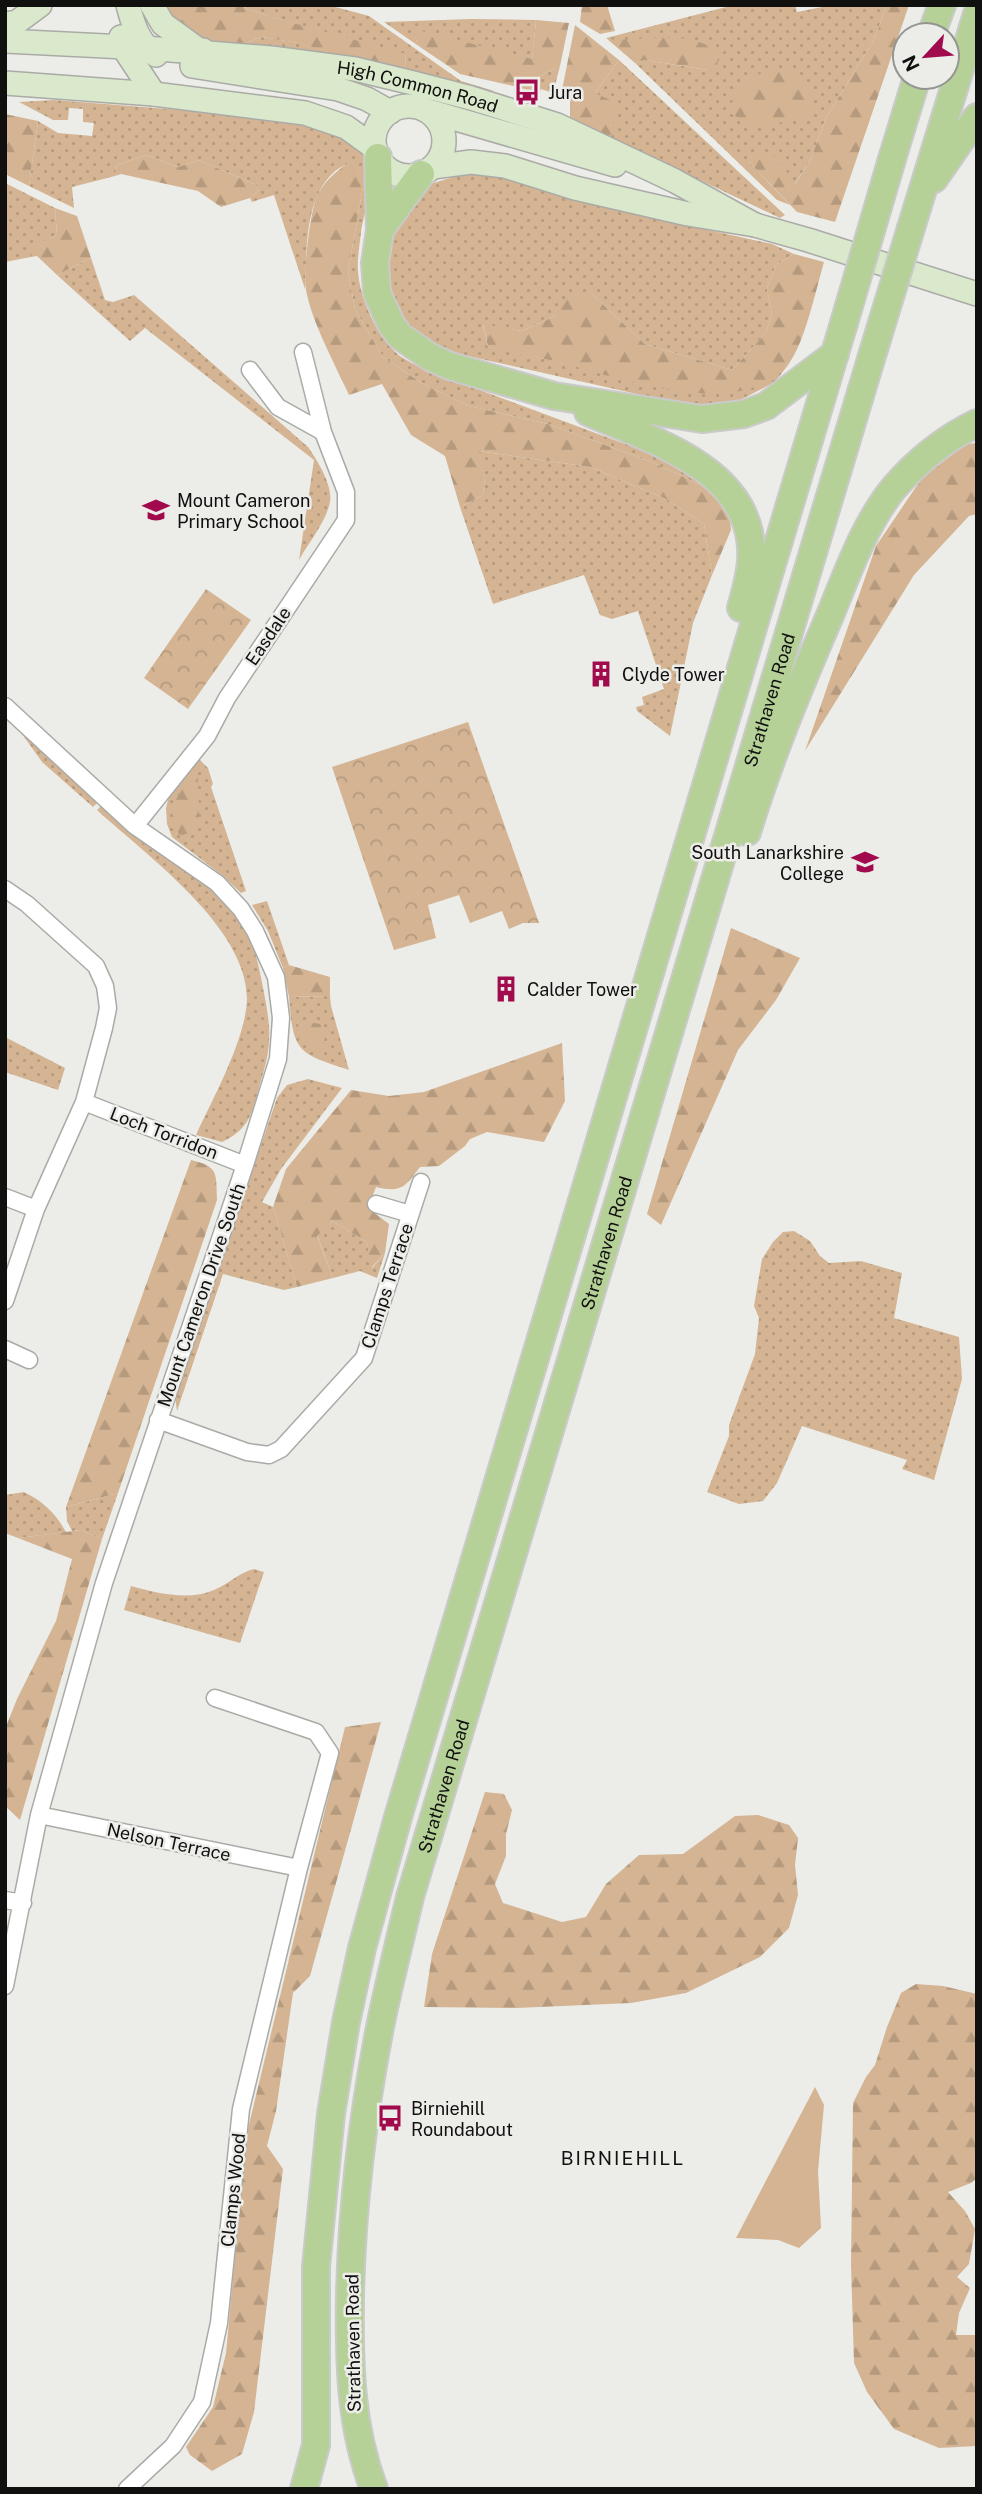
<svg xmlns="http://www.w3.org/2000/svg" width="982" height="2494" font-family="'Public Sans',sans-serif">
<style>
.grass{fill:url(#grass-dots)}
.forest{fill:url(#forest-firs)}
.park{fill:url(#park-crowns)}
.garden{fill:#d4b493}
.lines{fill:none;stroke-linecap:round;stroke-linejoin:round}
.street-casing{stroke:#aaaaa7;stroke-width:19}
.secondary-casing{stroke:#aaaaa7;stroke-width:26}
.primary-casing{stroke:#cacaca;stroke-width:30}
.street{stroke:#fff;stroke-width:16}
.secondary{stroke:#dae8cb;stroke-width:23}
.primary{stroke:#b6d197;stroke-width:26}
.primary-bridge-casing{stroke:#cacaca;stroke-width:30;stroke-linecap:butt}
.primary-bridge{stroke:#b6d197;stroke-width:26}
.labels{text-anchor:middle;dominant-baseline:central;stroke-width:5;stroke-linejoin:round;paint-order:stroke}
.street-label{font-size:18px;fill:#10100f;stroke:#ecede9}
.poi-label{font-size:18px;fill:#10100f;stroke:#ecede9;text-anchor:start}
.neighbourhood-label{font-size:19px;letter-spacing:2px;fill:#10100f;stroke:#ecede9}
</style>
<defs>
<pattern id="grass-dots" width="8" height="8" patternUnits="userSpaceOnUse" patternTransform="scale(1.75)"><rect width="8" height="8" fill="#d4b493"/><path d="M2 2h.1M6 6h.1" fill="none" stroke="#b59a7e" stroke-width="1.8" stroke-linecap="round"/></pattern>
<pattern id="forest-firs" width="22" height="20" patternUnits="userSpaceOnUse" patternTransform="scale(1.75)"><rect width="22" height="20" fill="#d4b493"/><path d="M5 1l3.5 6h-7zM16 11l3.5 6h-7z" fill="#b59a7e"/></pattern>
<pattern id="park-crowns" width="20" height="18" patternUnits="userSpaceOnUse" patternTransform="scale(1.75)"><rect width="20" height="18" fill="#d4b493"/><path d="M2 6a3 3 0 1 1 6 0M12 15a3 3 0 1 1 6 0" fill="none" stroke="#b59a7e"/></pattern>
</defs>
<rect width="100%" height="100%" fill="#ecede9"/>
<path class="grass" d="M239,5H328L369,16L461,81L494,91L452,88L404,74L406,55L261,14Z
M734,5H795L797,12L832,5H881L885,9L875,38L826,118L810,161L794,185L778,159L749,162L790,205L777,200L635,63L645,60L708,70L606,38Z
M471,19L536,20L532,60L422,32L415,38L420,47L384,22Z
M262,37L299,43L382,67L241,45Z
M619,60L785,215L780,218L611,138L595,93Z
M560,66L553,93L541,89L539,94L518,87Z
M54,100L206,112L327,129C349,137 369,153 371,178C372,195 363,215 361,232C360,244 357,258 358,270C359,298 378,339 400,356C407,361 416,365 423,369L698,471L718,488L733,509L726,512L716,492L649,461L548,424L469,406L423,384L383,357L355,309L348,272L364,181L352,161C346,165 338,168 333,173C304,200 307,252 305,289L274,195L252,202L250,198L258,191L256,185L199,160L178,167L146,155L117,165L115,176L72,187L74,208L29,186L38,121L58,133L92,136L94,123L83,122V109L69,108L68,120H53L19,102Z
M468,173H488L608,208L772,244L794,254L776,265L767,288L772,315L765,334L732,370L645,344L592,294L557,315L522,331L483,325L488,347L564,363L774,377L791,361L775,382L736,402V407L708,410L468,356L437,347L411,329L394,305L385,275L395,220L413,197L433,183Z
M5,183L55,208L57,235L37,245L31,257L5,262Z
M91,258L105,300L113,302L134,295L308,447C317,460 333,485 330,502C326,522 309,542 299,560L314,460L145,328L130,341L57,275Z
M478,451L590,467L666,499L704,524L712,575L693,623L670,736L637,711L636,707L644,705L642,697L664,689L638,611L612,619L600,615L584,575L493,604L460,507L483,495L485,477Z
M20,731L98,802L93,807L42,762Z
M197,757L208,768L213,784L211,787L246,891L241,893L223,876L172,837L167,824L166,808L170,792Z
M101,806C147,853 222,878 251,941C257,956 260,972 263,988C270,1023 273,1042 262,1077C253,1107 253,1128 222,1142L196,1135C213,1098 246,1039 247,999C247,927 147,856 97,810Z
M267,901L289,965L283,968L268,931L252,905Z
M330,996L331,1006L349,1070C298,1053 293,1053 289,997Z
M5,1037L65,1068L58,1090L5,1072Z
M308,1079L342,1088L281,1169L262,1202L273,1207L297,1287L284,1290L223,1274L177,1411L175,1397L277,1098L287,1085Z
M332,1221L367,1242L372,1268L385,1253L377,1278L360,1271L333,1278L317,1235Z
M794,1231L810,1241L820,1256L829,1263L861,1261L902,1273L894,1318L959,1337L962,1379L934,1480L902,1469L907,1460L802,1426L777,1483L763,1501L739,1504L707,1492L729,1436V1425L755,1354L759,1318L754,1306L762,1259L773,1242L783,1232Z
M24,1492C43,1501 56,1514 66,1532L18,1538L5,1533V1495Z
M118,1493L102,1539L81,1530L72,1531L67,1521L66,1507Z
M254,1569L264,1572L240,1643L124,1610L131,1586C156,1593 189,1601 214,1590C229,1584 238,1573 254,1569Z"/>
<path class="forest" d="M158,5H239L261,14L406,54L404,74L298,43L262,37L241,45L193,38Z
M582,5H607L615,31L600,34L580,22Z
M881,5H908V8L835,222L797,212L749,162L756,151L761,149L778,159L795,184L810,161L826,118L875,38L885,9Z
M536,20L569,23L560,66L518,87L460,74L420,47L415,38L422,31L532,59Z
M575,25L619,60L595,93L617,103L611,138L570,117V100L562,90Z
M606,38L615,40C647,39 693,30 719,53L717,67L708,70L645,60L635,63Z
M772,68C803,75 817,77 812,114L804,120L754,125L733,115L730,106C739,88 753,75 772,68Z
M5,114L38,121L29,186L7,175Z
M146,155L178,167L199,160L256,185L258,191L250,198L221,207L198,191L121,174L115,176L117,165Z
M352,160L364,181L348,272L355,309L383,357L423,384L469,406L548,424L649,461L716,492L730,520L731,530L712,575L704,524L666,499L590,467L479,451L485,477L483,495L460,507L445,456L411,435L382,384L349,395C335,364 312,323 306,290C303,273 310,209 318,194C326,179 338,170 352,160Z
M55,208L77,216L91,258L57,275L37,256L31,257L36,245L57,235Z
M794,254L824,262C817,286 804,345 789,363C743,422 626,380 566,364C540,357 514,354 488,347L483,324L522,331L557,315L573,291L592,294L645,344L732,370L765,334L772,315L767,288L776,265Z
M977,443V514L969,516L914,575L805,751L876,546L922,478L966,444Z
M192,777L198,778C197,796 202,813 196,830L180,836C167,814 173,794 192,777Z
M731,928L800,958L776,1000L738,1050L661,1225L647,1214Z
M289,965L330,977V996L289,997L283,968Z
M308,1022L320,1024L325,1036L323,1048C307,1050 296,1042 298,1025Z
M562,1043L565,1101L544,1142L487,1132L470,1139L465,1146L439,1166L420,1167C405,1187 402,1193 376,1187L368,1208L389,1224L385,1253L371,1268L367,1242L332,1221L317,1236L333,1278L297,1287L273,1207L286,1169L351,1090L389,1096L424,1092Z
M191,1160C219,1166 216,1174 217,1200L118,1493L66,1507Z
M81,1530L102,1539L20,1820L5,1806V1729L17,1699L56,1621L72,1559L18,1538Z
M381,1722L310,1976L293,1993L276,2111L267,2146L283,2169L254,2412L242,2454L212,2471L190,2455L186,2447L213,2407L226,2353L246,2137L345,1727Z
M485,1792L504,1794L512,1810L506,1834V1856L495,1884L503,1903L562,1922L586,1917L606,1884L639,1855L683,1854L735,1816L758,1815L789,1825L798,1838L795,1865L798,1895L789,1928L760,1957L686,1993L631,2003L516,2008L424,2007L432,1954Z
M916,1984L943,1986L977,1994V2178L971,2183L948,2192L965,2211L975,2229L969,2264L957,2277L970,2288L959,2313L956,2335H977V2446L939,2448L894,2429L867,2392L854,2363L851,2264L853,2103L866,2077L875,2065L887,2027L901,1993Z"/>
<path class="park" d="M206,589L251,620L188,709L144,678Z
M468,722L539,923H523L509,929L502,911L470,923L459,895L428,905L436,938L394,950L332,767Z"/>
<path class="garden" d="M815,2087L824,2105L818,2171L821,2228L799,2248L778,2240L736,2238Z"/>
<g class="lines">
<g class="street-casing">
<path id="street" d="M250,370L278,407L323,432
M5,706L135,826L217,883L241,909L255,931L276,977L281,1018L278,1059L245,1165L104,1583L39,1815L5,1986
M135,826L207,736L227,698L346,520V492L323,432L303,352
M5,889L27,904L96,966L105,986L108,1008L104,1028L84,1102L36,1209L5,1301
M84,1102L245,1165
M5,1197L36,1209
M376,1204L410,1214
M5,1349L29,1360
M158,1420L247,1452L269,1455L281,1449L364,1358L421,1182
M39,1815L299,1868
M5,1900L23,1903
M127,2489L173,2446L202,2402L219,2323L241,2109L299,1868L330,1753L316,1732L215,1698"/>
</g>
<g class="secondary-casing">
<g id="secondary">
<path d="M128,5C133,25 139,44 156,55"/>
<path d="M152,5L163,24L199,50H203"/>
<path d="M5,24L17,22L40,5"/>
<path d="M121,37L123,47L154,94"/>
<path id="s1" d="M5,41L145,48L271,58L355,69L413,83L471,98L557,125L675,181L755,225"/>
<path d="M192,66L338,89L367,99L390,112"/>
<path d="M5,83L154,94L305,113L346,127L375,148"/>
<circle cx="409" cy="141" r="35"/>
<path d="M425,110L615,165"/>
<path d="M433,167L471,162L505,166L575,188L688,214L755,225L808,240L977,294"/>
</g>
</g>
<g class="primary-casing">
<g id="primary">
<path d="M931,35L942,5"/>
<path d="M378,157L380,230L375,263L377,293L391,324L400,336L430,357L450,366L554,396L702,419L744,414L766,406L835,354"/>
<path d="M892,159L917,77"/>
<path d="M934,179L977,117"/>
<path d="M911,228L977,14"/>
<path d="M380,230L421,174"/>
<path d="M588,412C654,442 757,470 751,561C750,577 745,593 741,608"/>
<path d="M747,832C770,757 800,685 831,613C848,571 865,524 893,489C917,461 944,439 977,423"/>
<path d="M304,2489L316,2445V2267L331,2114L346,2022L362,1948L398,1817L844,323"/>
<path id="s2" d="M374,2489C350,2426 349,2362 350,2295C352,2206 363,2115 380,2027C389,1983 400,1940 410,1897L871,359"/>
</g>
</g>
<use href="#street" class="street"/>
<use href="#secondary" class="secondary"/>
<use href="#primary" class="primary"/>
<g class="primary-bridge-casing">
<path id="primary-bridge" d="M844,323L892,159
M871,359L911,228"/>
</g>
<use href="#primary-bridge" class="primary-bridge"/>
</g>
<defs>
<g id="bus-bare" transform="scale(2.1)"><path d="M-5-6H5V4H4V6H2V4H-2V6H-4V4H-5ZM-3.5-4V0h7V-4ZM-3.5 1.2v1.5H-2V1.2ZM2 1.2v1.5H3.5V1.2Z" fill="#a10b4e" stroke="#ecede9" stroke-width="2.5" paint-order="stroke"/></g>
<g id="school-bare" transform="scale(2.1)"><path d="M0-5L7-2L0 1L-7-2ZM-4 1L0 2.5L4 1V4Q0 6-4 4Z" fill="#a10b4e" stroke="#ecede9" stroke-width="2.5" paint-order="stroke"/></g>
<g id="building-bare" transform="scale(2.1)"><path d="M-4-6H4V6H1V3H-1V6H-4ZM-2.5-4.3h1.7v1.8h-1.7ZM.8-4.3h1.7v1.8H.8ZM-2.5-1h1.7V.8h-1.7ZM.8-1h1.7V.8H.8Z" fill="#a10b4e" stroke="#ecede9" stroke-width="2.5" paint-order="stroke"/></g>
<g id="university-bare" transform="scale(2.1)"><path d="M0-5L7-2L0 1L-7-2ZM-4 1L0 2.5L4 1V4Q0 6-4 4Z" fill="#a10b4e" stroke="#ecede9" stroke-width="2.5" paint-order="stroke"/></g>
</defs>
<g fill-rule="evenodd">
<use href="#bus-bare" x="527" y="92"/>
<use href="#school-bare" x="156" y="510"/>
<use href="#building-bare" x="601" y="674"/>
<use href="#university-bare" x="865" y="862"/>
<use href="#building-bare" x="506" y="989"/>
<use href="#bus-bare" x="390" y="2118"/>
</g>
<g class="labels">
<g class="street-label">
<text stroke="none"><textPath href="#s1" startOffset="416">High Common Road</textPath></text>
<text transform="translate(268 636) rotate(-56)">Easdale</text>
<text stroke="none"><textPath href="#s2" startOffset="1850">Strathaven Road</textPath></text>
<text transform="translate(164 1133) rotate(21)">Loch Torridon</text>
<text stroke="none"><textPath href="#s2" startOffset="1283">Strathaven Road</textPath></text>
<text transform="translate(387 1286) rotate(-72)">Clamps Terrace</text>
<text transform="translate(201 1295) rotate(-71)">Mount Cameron Drive South</text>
<text stroke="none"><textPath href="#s2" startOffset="716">Strathaven Road</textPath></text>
<text transform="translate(169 1842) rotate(12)">Nelson Terrace</text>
<text transform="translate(233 2190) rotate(-84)">Clamps Wood</text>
<text transform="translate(353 2343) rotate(-91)">Strathaven Road</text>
</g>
<g class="poi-label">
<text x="548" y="92">Jura</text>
<text x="177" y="500">Mount Cameron<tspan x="177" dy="21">Primary School</tspan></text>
<text x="622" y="674">Clyde Tower</text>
<text x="844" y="852" text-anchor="end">South Lanarkshire<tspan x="844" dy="21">College</tspan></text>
<text x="527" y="989">Calder Tower</text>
<text x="411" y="2108">Birniehill<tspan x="411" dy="21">Roundabout</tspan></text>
</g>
<g class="neighbourhood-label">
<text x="623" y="2158">BIRNIEHILL</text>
</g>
</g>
<rect width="982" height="2494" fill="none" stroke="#10100f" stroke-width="14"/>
<g transform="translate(926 56) rotate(244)"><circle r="33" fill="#ecede9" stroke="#949592" stroke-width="2"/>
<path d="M0-5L12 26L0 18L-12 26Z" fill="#a10b4e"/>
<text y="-10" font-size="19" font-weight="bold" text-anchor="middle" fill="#10100f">N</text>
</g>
</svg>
